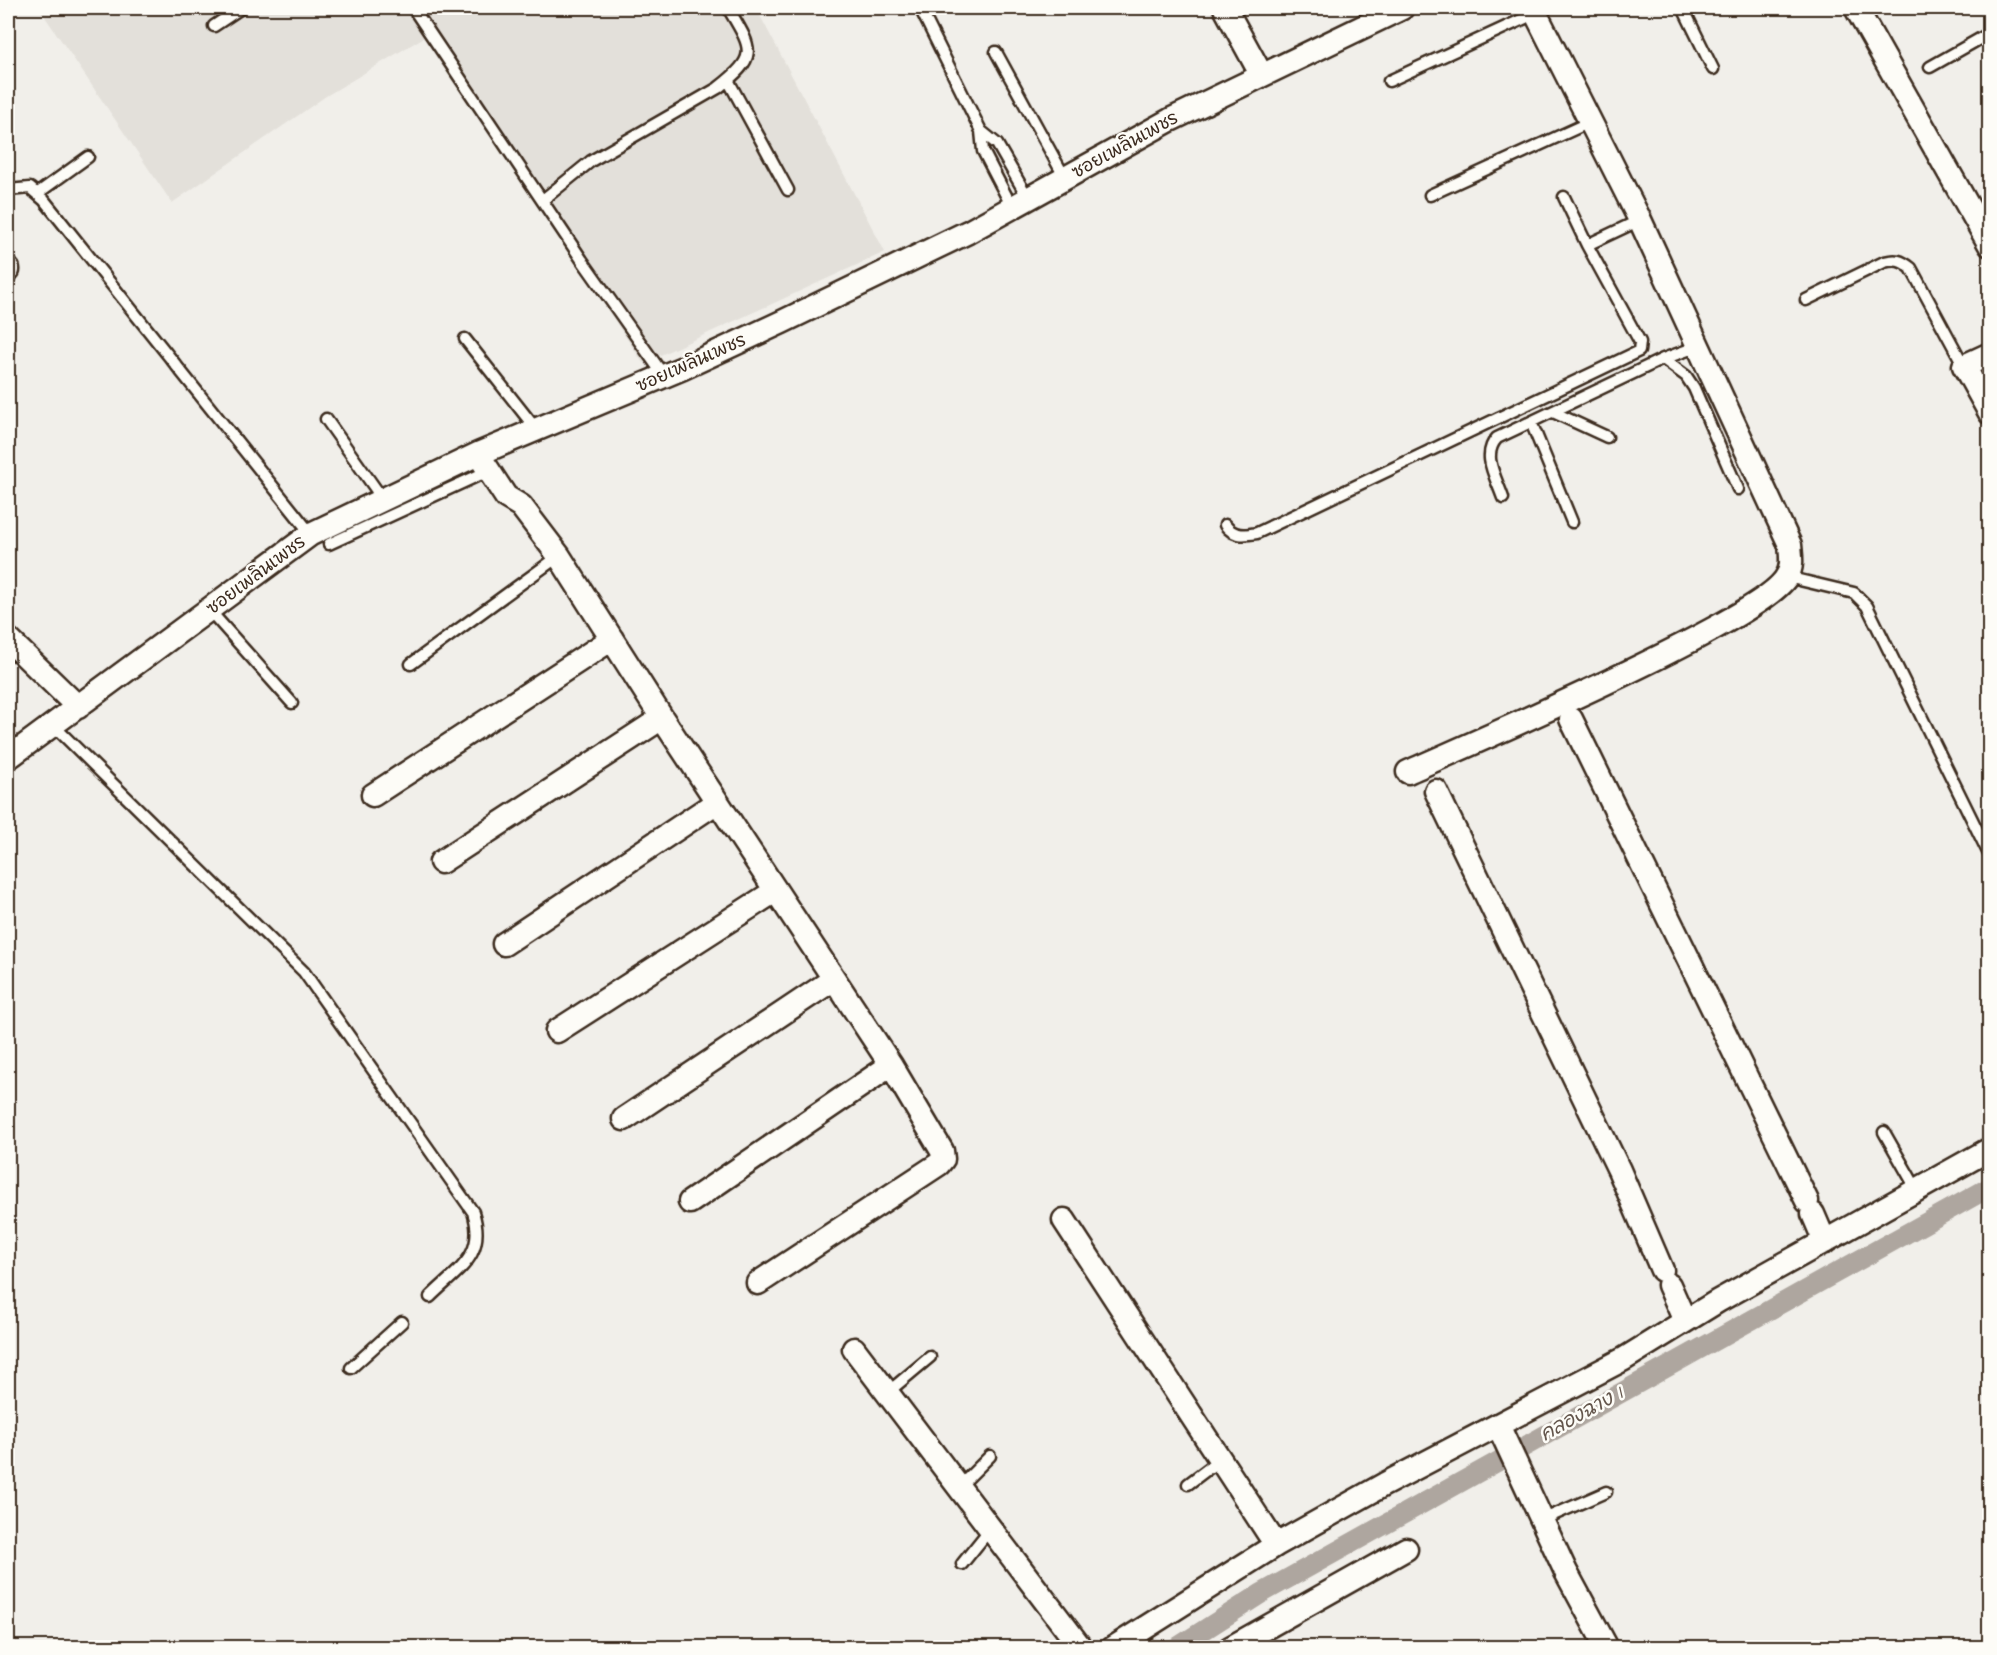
<svg xmlns="http://www.w3.org/2000/svg" width="1997" height="1655" font-family="'Architects Daughter','Playpen Sans Thai',sans-serif">
<style>
.built{fill:#e3e0da}
.lines{fill:none;stroke-linecap:round;stroke-linejoin:round}
.canal{stroke:#aea69f;stroke-width:20}
.lane-casing{stroke:#3b2a1e;stroke-width:15}
.street-casing{stroke:#3b2a1e;stroke-width:27}
.lane{stroke:#fdfcf7;stroke-width:10}
.street{stroke:#fdfcf7;stroke-width:22}
.labels{text-anchor:middle;dominant-baseline:central;stroke-width:5;stroke-linejoin:round;paint-order:stroke}
.street-label{font-size:18px;fill:#3b2a1e;stroke:#fdfcf7}
.water-label{font-size:20px;font-style:italic;fill:#63554b;stroke:#fdfcf7}
</style>
<rect width="100%" height="100%" fill="#f1efea"/>
<filter id="ink" filterUnits="userSpaceOnUse"><feTurbulence type="fractalNoise" baseFrequency=".0167" numOctaves="2"/><feDisplacementMap in="SourceGraphic" scale="12" xChannelSelector="R" yChannelSelector="G"/><feConvolveMatrix kernelMatrix="1 2 1 2 8 2 1 2 1" color-interpolation-filters="sRGB"/></filter>
<g filter="url(#ink)">
<path class="built" d="M39,8H756L885,252L643,363L426,36L326,96L172,203Z"/>
<g class="lines">
<path class="canal" d="M1176,1648L1262,1593L1990,1187"/>
<g class="lane-casing">
<path id="lane" d="M413,8L582,260L664,376
M920,8L981,131L983,151L1012,207
M1683,8L1713,69
M214,26L241,8
M996,52L1065,178
M1930,67L1990,33
M728,80L788,190
M1389,81L1536,13
M981,131L997,144L1028,198
M8,190L30,188L44,200L311,534
M38,193L88,157
M1430,195L1590,122
M1564,197L1587,245
M544,199L591,161L718,88C759,56 753,50 728,8
M1806,300L1884,262C1896,259 1901,260 1911,268L1964,366
M465,339L536,429
M1663,359L1686,376L1694,388L1738,489
M1553,412L1607,437
M326,419L382,498
M1531,422L1572,522
M1503,498C1496,477 1481,455 1497,438L1663,359L1699,346
M1225,525C1234,537 1245,535 1257,533L1639,351L1640,342L1587,245L1640,220
M329,544L488,471
M1787,577L1854,593L1867,606L1990,856
M210,611L292,703
M411,664L559,556
M53,725L304,972L473,1212C487,1256 458,1269 430,1297
M1884,1132L1917,1190
M351,1368L402,1322
M887,1393L930,1357
M1188,1484L1221,1459
M959,1487L990,1456
M1542,1520L1606,1492
M962,1564L991,1528"/>
</g>
<g class="street-casing">
<path id="street" d="M1225,8L1261,74
M1856,8L1990,245
M8,270V269
M1990,354L1964,366L1990,413
M478,454L506,497L521,506L559,556L662,718L891,1065L942,1151L943,1159L939,1164L758,1283
M8,639L78,707
M1571,719L1807,1201
M8,758L311,534L478,454L683,368L782,322L968,232L1170,120L1402,8
M1408,772C1468,745 1765,619 1787,576C1793,567 1791,556 1790,545L1640,220L1533,8
M1436,791L1619,1170L1662,1270
M373,795L612,639
M441,862L662,718
M504,944L717,802
M557,1031L775,891
M624,1119L834,979
M690,1202L891,1065
M1813,1214L1825,1242
M1064,1220L1276,1545
M1669,1285L1685,1321
M854,1349L1081,1648
M1498,1425L1566,1572L1607,1648
M1113,1648L1276,1545L1385,1484L1624,1359L1718,1301L1990,1149
M1230,1648L1406,1549"/>
</g>
<use href="#lane" class="lane"/>
<use href="#street" class="street"/>
</g>
</g>
<g class="labels">
<g class="street-label">
<text transform="translate(1125 145) rotate(-29)">ซอยเพลินเพชร</text>
<text transform="translate(691 363) rotate(-24)">ซอยเพลินเพชร</text>
<text transform="translate(256 575) rotate(-37)">ซอยเพลินเพชร</text>
</g>
<g class="water-label">
<text transform="translate(1581 1414) rotate(-29)">คลองฉาง 1</text>
</g>
</g>
<rect width="1997" height="1655" fill="none" stroke="#fdfcf7" stroke-width="30"/>
<rect x="15" y="15" width="1967" height="1625" fill="none" stroke="#3b2a1e" stroke-width="2" filter="url(#ink)"/>
</svg>
